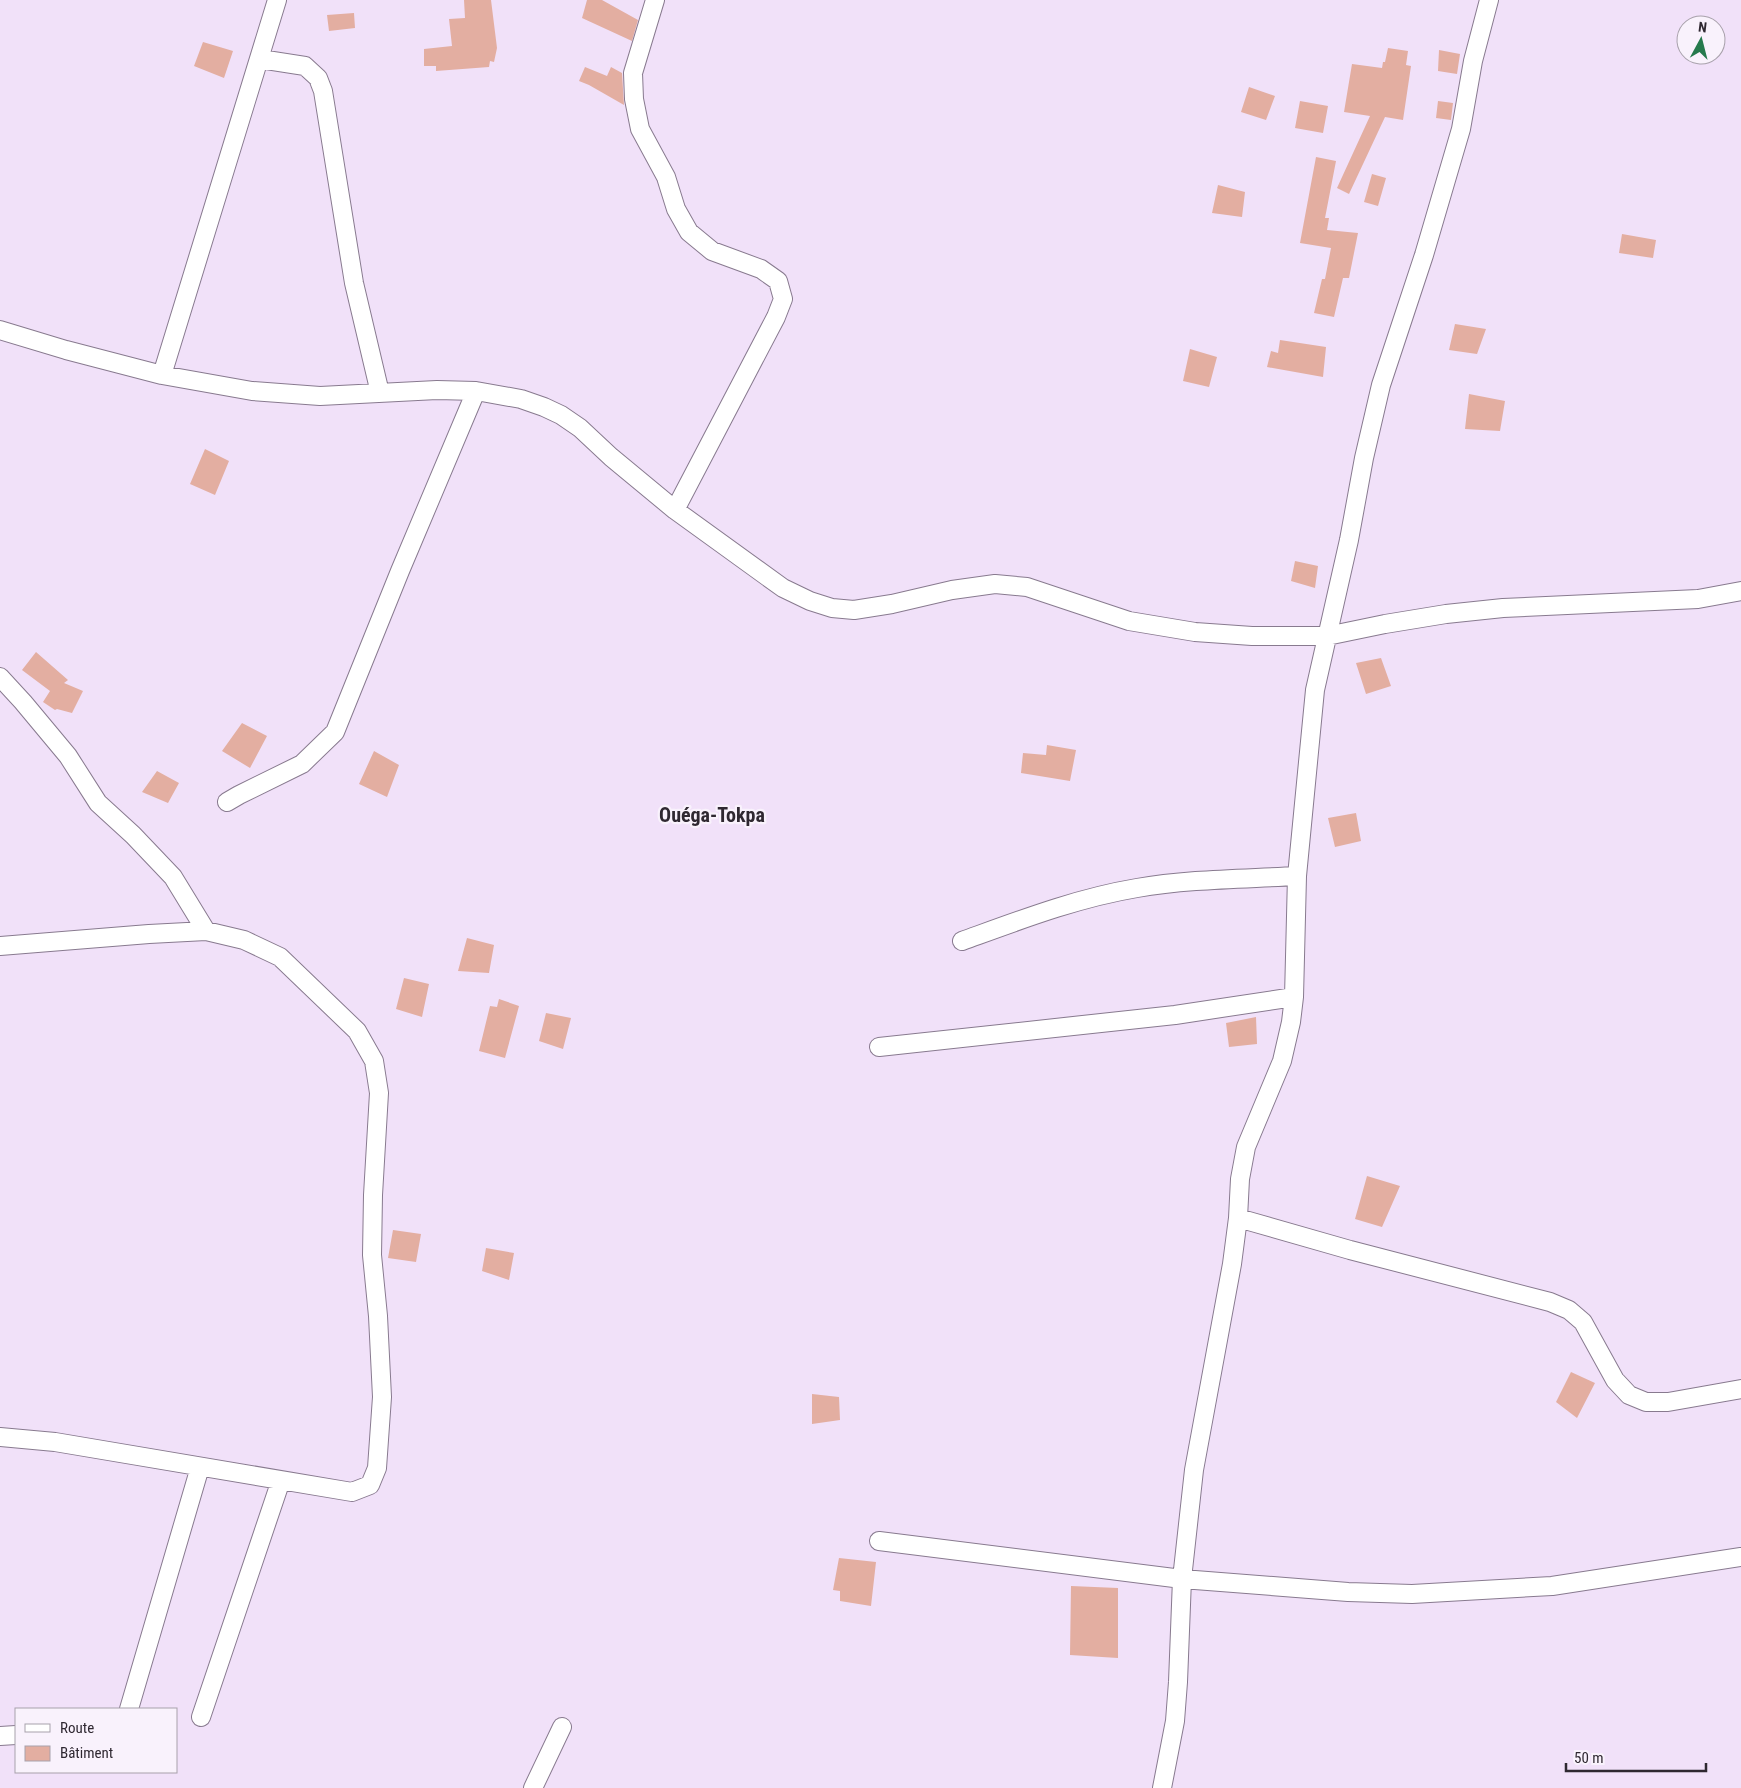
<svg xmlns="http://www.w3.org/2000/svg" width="1741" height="1788" font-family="'Roboto Condensed',sans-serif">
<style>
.building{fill:#e3aea1}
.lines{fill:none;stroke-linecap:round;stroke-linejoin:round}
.minor-casing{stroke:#887a8f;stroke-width:20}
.minor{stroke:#fff;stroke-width:18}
.labels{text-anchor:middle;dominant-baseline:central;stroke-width:4.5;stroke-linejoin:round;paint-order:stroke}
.quarter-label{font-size:20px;font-weight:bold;fill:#2f2831;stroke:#f9f2fc}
</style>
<rect width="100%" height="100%" fill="#f1e1f9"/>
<path class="building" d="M464,0H491L497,48L494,62L490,61L489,67L436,71V66H424V49L452,46L449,19L465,18Z
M587,0H602L638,20L632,41L582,18Z
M354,13L355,28L329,31L327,15Z
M203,42L233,51L224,78L194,66Z
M1388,48L1408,51L1406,65L1411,66L1403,120L1385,117L1349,194L1337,188L1370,116L1344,112L1352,64L1382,68L1383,62H1385Z
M1439,50L1460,54L1457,74L1438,71Z
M585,67L607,76L611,67L622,73L624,105L589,85L579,81Z
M1249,87L1275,96L1266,120L1241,112Z
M1300,101L1328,106L1323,133L1295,128Z
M1438,101L1453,103L1451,120L1436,118Z
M1316,157L1336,161L1325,218H1329L1327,230L1358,233L1349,278H1343L1334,317L1314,313L1322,279H1325L1331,248L1300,243Z
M1372,174L1386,178L1378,206L1364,202Z
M1218,185L1245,192L1242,217L1212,213Z
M1622,234L1656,240L1653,258L1619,253Z
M1455,324L1486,329L1477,354L1449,350Z
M1280,340L1326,347L1323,377L1267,367L1271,351L1278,353Z
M1190,349L1217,357L1209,387L1183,381Z
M1469,394L1505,401L1500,431L1465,429Z
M205,449L229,461L215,495L190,484Z
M1295,561L1318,566L1315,588L1291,581Z
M36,652L68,680L64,683L83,691L72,713L57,709L55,710L43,702L50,691L22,670Z
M1381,658L1391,686L1366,694L1356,663Z
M242,723L267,736L250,768L222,751Z
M1047,745L1076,750L1070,781L1021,773L1023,753L1046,755Z
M374,751L399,765L387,797L359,784Z
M157,771L179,783L168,803L142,792Z
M1356,813L1361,841L1335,847L1328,818Z
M467,938L494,945L489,973L458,971Z
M404,978L429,984L422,1017L396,1009Z
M499,999L519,1006L505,1058L479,1051L490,1006L497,1007Z
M546,1013L571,1018L563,1049L539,1041Z
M1256,1017L1257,1044L1229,1047L1226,1023Z
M1367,1176L1400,1186L1382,1227L1355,1219Z
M393,1230L421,1234L416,1262L388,1258Z
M486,1248L514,1253L509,1280L482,1271Z
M1571,1372L1595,1383L1577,1418L1556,1402Z
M812,1394L839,1397L840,1420L812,1424Z
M839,1558L876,1562L871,1606L840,1601V1591L833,1590Z
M1071,1586L1118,1588V1658L1070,1655Z"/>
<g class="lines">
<g class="minor-casing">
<path id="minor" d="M655,0L633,73L634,99L640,129L666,177L676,209L689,232L712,251L761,269L778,281L783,299L776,317L675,510
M260,59L305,66L318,78L323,91L354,283L380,393
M0,330L66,350L162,375L252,391L320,396L437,390L476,391L521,399L544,407L561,415L580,428L611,457L675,510L783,588L810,601L832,608L854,610L892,604L952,590L995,584L1027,587L1129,621L1195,632L1252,636H1327L1385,624L1446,614L1503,608L1698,599L1741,591
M162,375L277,0
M0,677L23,702L68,756L98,803L133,835L173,877L206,931
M227,802L239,795L302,764L335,732L400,571L476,391
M962,941C1020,920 1077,898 1137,888C1188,879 1245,879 1297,876
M0,946L149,934L206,931L244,940L280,957L357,1031L374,1061L379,1093L373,1195L372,1255L378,1316L382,1397L377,1468L370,1485L352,1492L55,1442L0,1437
M879,1047L1175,1015L1294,997
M1238,1218L1350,1250L1550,1302L1569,1310L1583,1322L1615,1380L1629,1395L1646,1402H1668L1741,1389
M879,1541L1182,1579L1348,1592L1412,1594L1552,1586L1741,1557
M129,1709L200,1467
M201,1717L281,1480
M0,1736L16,1735
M533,1788L562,1727
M1162,1788L1175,1721L1178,1682L1182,1579L1194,1470L1232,1264L1238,1218L1240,1179L1246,1147L1282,1061L1291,1022L1294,997L1297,876L1315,690L1349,540L1364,458L1381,385L1424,255L1461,129L1473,61L1489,0"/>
</g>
<use href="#minor" class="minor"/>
</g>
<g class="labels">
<g class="quarter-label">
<text x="712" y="815">Ouéga-Tokpa</text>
</g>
</g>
<rect x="15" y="1708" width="162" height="65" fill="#f9f2fc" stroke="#a8a1ab"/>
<rect x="25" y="1724" width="25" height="8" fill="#ffffff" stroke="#a8a1ab"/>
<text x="60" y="1733" font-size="15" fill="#2f2831">Route</text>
<rect x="25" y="1746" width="25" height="15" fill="#e3aea1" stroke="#a8a1ab"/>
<text x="60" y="1758" font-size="15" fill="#2f2831">Bâtiment</text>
<g transform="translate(1701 40) rotate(7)"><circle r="24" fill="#f9f2fc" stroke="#a8a1ab"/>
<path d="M0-4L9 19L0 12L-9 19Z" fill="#267a4d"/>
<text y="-8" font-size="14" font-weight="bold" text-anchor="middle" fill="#2f2831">N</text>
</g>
<path d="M1566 1763v8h140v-8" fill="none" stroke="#2f2831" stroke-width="2.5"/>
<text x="1574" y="1763" font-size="15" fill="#2f2831" stroke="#f9f2fc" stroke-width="4" paint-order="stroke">50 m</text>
</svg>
